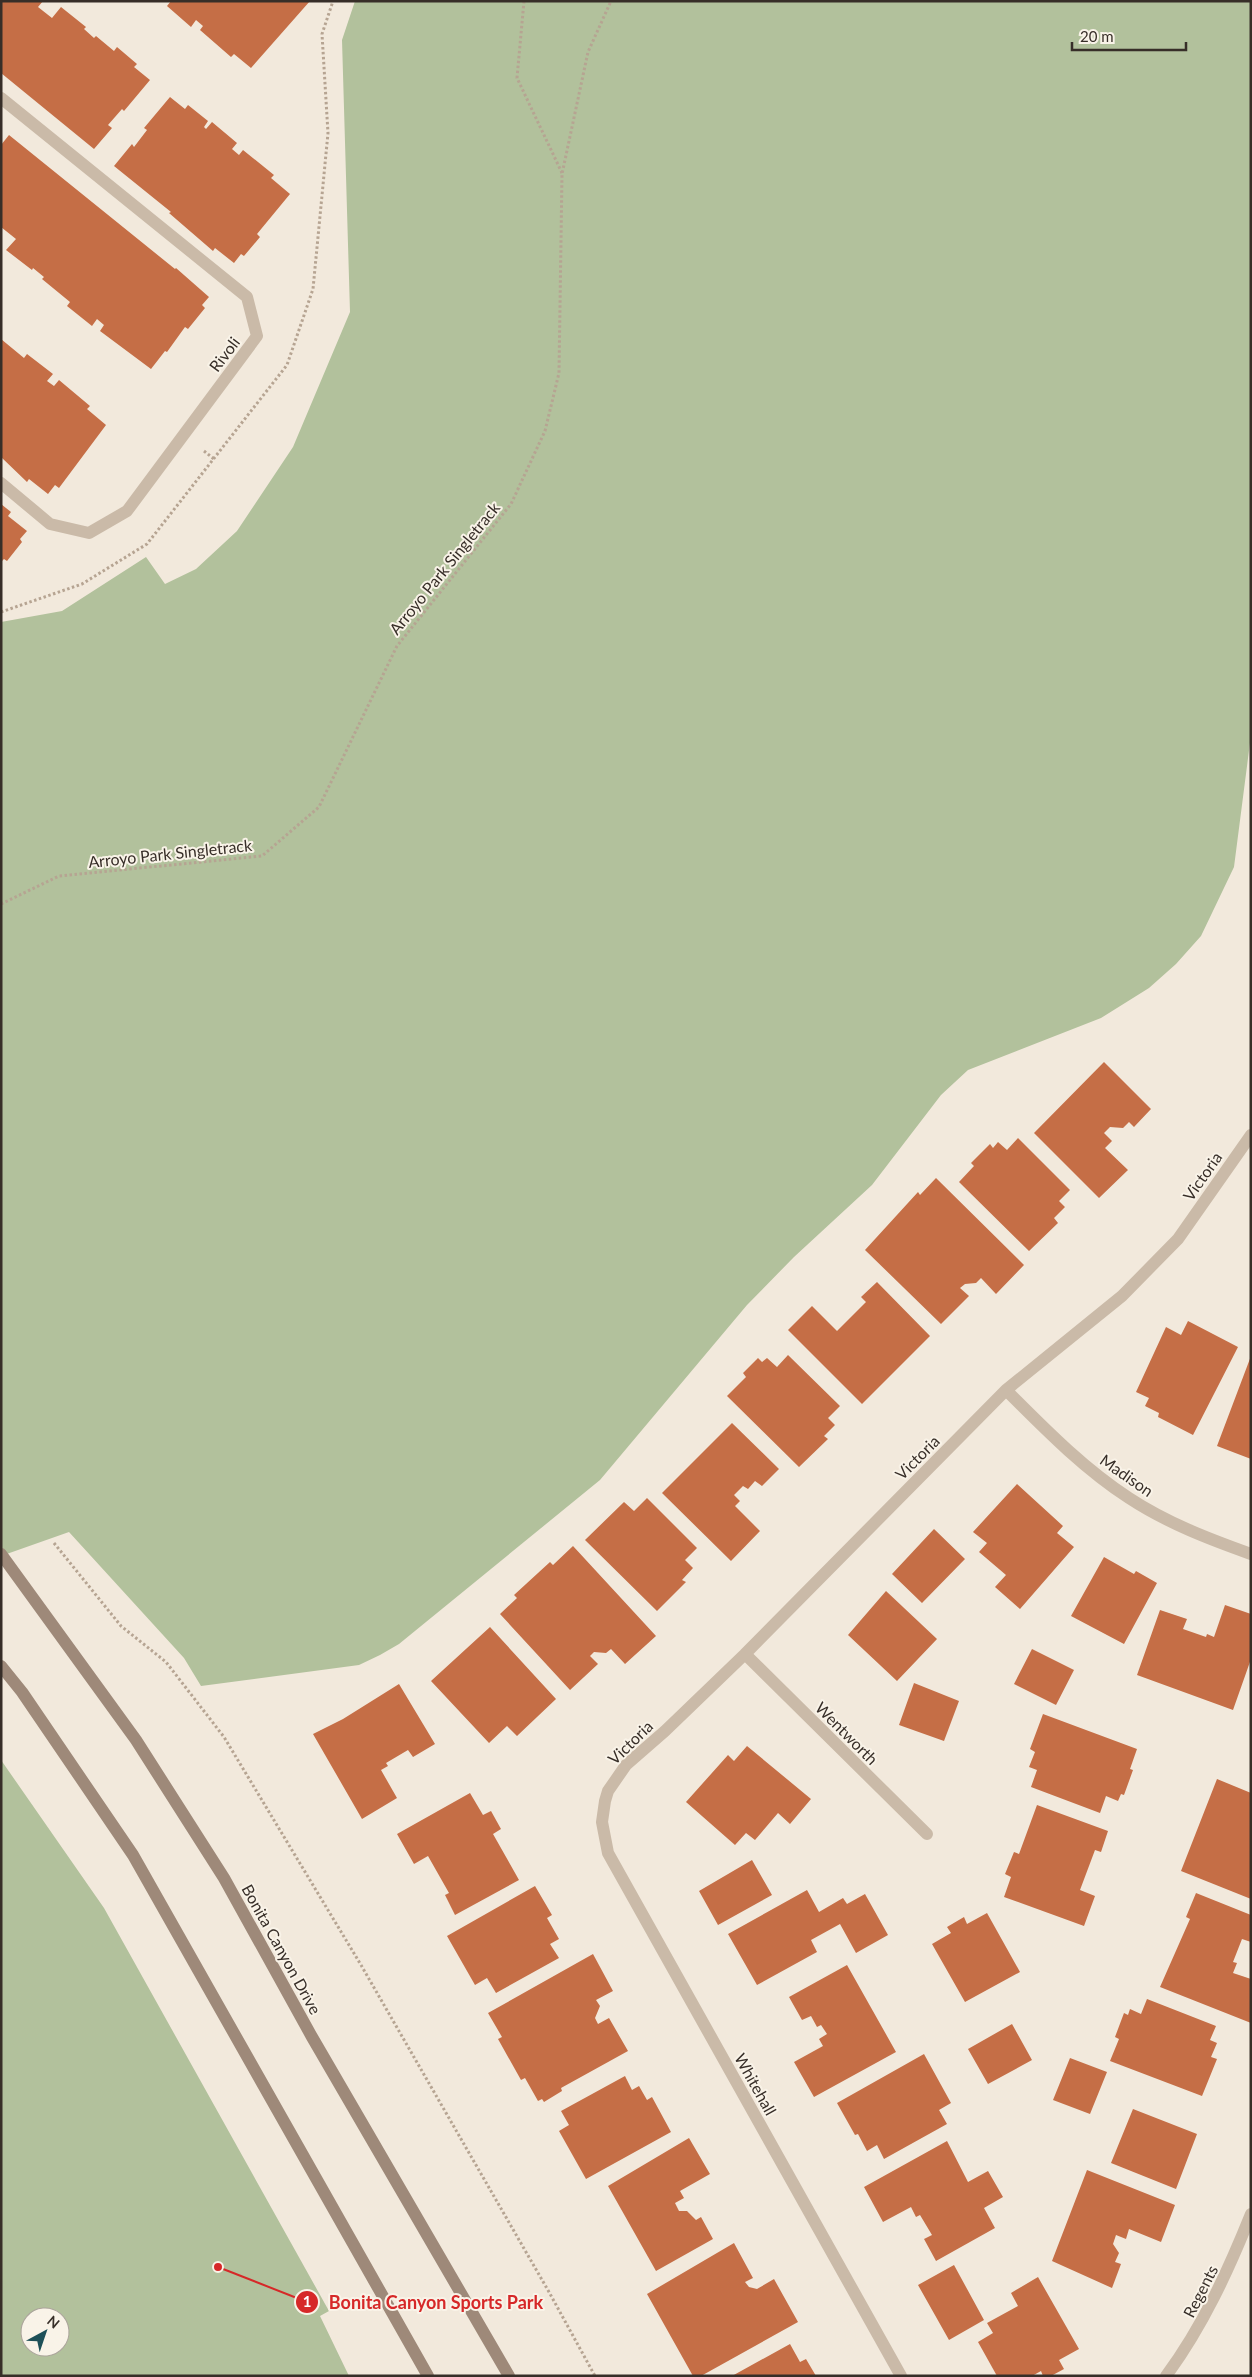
<svg xmlns="http://www.w3.org/2000/svg" width="1252" height="2377" font-family="Lato,sans-serif">
<style>
.green{fill:#b2c19c;fill-rule:evenodd}
.building{fill:#c56e46}
.lines{fill:none;stroke-linecap:round;stroke-linejoin:round}
.path{stroke:#b6a492;stroke-width:3;stroke-dasharray:2.5 2.5;stroke-linecap:butt}
.street{stroke:#cabaa8;stroke-width:12}
.secondary{stroke:#9e8979;stroke-width:12}
.labels{text-anchor:middle;dominant-baseline:central;stroke-width:4;stroke-linejoin:round;paint-order:stroke}
.street-label{font-size:16px;fill:#372e28;stroke:#f9f3e8}
.leader{fill:none;stroke:#d62828;stroke-width:2}
.callout-dot{fill:#d62828;stroke:#f9f3e8;stroke-width:2}
.mark-label{font-size:15px;text-anchor:middle;font-weight:bold;fill:#fff}
.callout-label{font-size:18px;text-anchor:middle;font-weight:bold;fill:#d62828;stroke:#f9f3e8;stroke-width:4;stroke-linejoin:round;paint-order:stroke}
</style>
<rect width="100%" height="100%" fill="#f2e9dc"/>
<path class="green" d="M355,1H1251V735L1234,867L1201,936L1176,964L1149,988L1101,1018L968,1070L941,1095L872,1185L794,1257L747,1305L600,1480L399,1644L380,1655L359,1665L201,1686L184,1658L69,1532L1,1556V622L62,611L146,557L165,584L196,569L237,531L293,447L350,312L342,40Z
M1,1760L104,1908L329,2311L320,2316L349,2376H1ZM30,2317H60V2347H30Z"/>
<path class="building" d="M1,1H43L38,7L52,18L61,7L86,27L84,29L94,38L96,36L114,51L117,47L137,64L134,67L150,80L124,111L122,109L108,125L112,128L94,149L1,73Z
M171,1H310L251,68L234,54L231,57L200,30L203,26L196,20L191,27L167,6Z
M170,97L185,109L188,105L208,121L204,127L206,129L212,122L237,143L232,149L239,155L243,150L274,175L271,178L290,194L257,234L260,237L244,256L241,254L234,263L215,248L213,251L169,213L171,212L114,166L132,144L134,147L147,130L144,128Z
M9,135L175,269L176,268L209,297L202,305L205,308L188,329L185,327L167,352L165,351L151,369L100,331L104,325L97,319L92,326L67,306L70,302L42,279L44,277L33,268L32,270L6,250L16,239L1,227V145Z
M1,339L24,358L27,354L53,374L47,381L54,386L59,380L90,406L87,409L106,425L59,488L55,485L48,494L29,479L27,482L1,457Z
M1,504L11,512L8,516L27,531L20,539L22,542L7,561L4,559L1,562Z
M1104,1062L1151,1109L1134,1127L1129,1122L1123,1128L1110,1127L1104,1133L1112,1141L1105,1148L1128,1170L1099,1198L1034,1133Z
M1018,1138L1070,1190L1059,1201L1065,1207L1054,1218L1058,1223L1029,1251L959,1182L974,1166L971,1163L990,1144L993,1148L998,1142L1007,1150Z
M936,1178L1024,1265L996,1294L981,1278L976,1283L965,1284L960,1288L969,1296L941,1324L865,1250L918,1192L920,1195Z
M877,1282L930,1336L862,1404L788,1330L812,1306L837,1331L866,1302L861,1297Z
M1188,1321L1238,1347L1193,1435L1158,1417L1159,1413L1145,1406L1149,1398L1136,1392L1166,1327L1181,1335Z
M788,1355L840,1406L828,1418L835,1425L824,1436L828,1439L799,1467L727,1396L746,1377L743,1373L758,1358L762,1362L767,1358L777,1367Z
M1251,1356V1459L1217,1446Z
M732,1423L779,1469L762,1486L755,1481L748,1489L743,1486L734,1495L740,1501L735,1506L760,1531L731,1561L662,1493Z
M1017,1484L1063,1526L1057,1533L1074,1547L1020,1609L995,1587L1006,1575L979,1552L987,1543L973,1532Z
M647,1498L697,1548L685,1560L693,1568L682,1580L686,1582L657,1611L585,1540L624,1502L634,1511Z
M934,1529L965,1559L922,1603L892,1574Z
M573,1546L656,1636L625,1664L611,1649L606,1653L594,1652L590,1656L598,1664L570,1690L500,1614L517,1598L514,1595L550,1562L553,1565Z
M1104,1557L1134,1574L1136,1571L1157,1583L1124,1644L1071,1616Z
M886,1591L937,1639L897,1681L848,1635Z
M1225,1605L1251,1614V1659L1233,1710L1137,1675L1160,1610L1187,1619L1183,1629L1206,1637L1207,1634L1214,1637Z
M490,1627L556,1699L517,1736L507,1726L489,1743L431,1681Z
M1032,1649L1074,1670L1056,1705L1014,1684Z
M914,1683L959,1701L944,1741L899,1725Z
M399,1684L435,1744L413,1757L408,1750L386,1763L388,1766L381,1770L397,1798L362,1819L313,1734L343,1719Z
M1043,1714L1137,1749L1130,1769L1133,1770L1124,1795L1121,1794L1118,1801L1106,1796L1100,1813L1031,1787L1037,1770L1029,1767L1035,1752L1030,1749Z
M747,1746L811,1799L790,1824L778,1813L755,1840L746,1833L735,1845L686,1802L728,1755L734,1761Z
M1217,1779L1251,1793V1899L1181,1871Z
M470,1793L483,1815L491,1811L501,1829L493,1834L519,1880L455,1915L445,1895L449,1893L428,1856L414,1864L397,1834Z
M1037,1805L1108,1831L1101,1852L1095,1850L1080,1890L1095,1896L1084,1926L1004,1897L1011,1877L1005,1874L1014,1852L1019,1854Z
M752,1860L772,1895L718,1925L699,1891Z
M535,1886L552,1915L547,1918L559,1939L550,1944L559,1958L496,1993L487,1978L475,1985L447,1936Z
M807,1890L819,1912L843,1898L847,1904L865,1894L888,1935L856,1953L840,1924L811,1940L817,1952L757,1985L728,1934Z
M1196,1893L1251,1915V1942L1242,1939L1233,1962L1237,1963L1233,1973L1251,1979V2023L1160,1987L1190,1919L1186,1917Z
M987,1913L1020,1972L965,2002L932,1944L951,1933L947,1927L964,1917L967,1924Z
M593,1954L613,1991L596,2000L600,2006L595,2018L598,2024L609,2018L628,2051L561,2088L562,2091L544,2102L542,2099L538,2101L525,2078L521,2080L498,2039L502,2037L488,2013Z
M847,1965L896,2052L814,2097L794,2062L823,2046L819,2039L827,2034L821,2025L817,2027L811,2016L802,2020L789,1997Z
M1147,1999L1216,2026L1210,2040L1217,2043L1211,2057L1217,2059L1202,2096L1110,2061L1119,2039L1115,2037L1124,2013L1128,2015L1130,2009L1141,2014Z
M1012,2024L1032,2060L988,2084L968,2049Z
M924,2054L951,2103L939,2110L947,2124L884,2159L877,2145L867,2151L858,2134L855,2135L837,2103Z
M1070,2058L1107,2072L1090,2114L1053,2100Z
M625,2076L632,2090L639,2086L647,2100L652,2097L671,2132L586,2179L559,2131L569,2125L561,2111Z
M1133,2109L1197,2134L1176,2189L1111,2163Z
M689,2138L710,2174L680,2191L684,2198L675,2203L679,2211H687L696,2220L701,2217L713,2239L656,2271L608,2186Z
M947,2141L968,2182L988,2171L1003,2197L984,2208L995,2228L936,2261L924,2239L932,2235L920,2215L916,2217L911,2207L883,2222L864,2187Z
M1087,2170L1175,2205L1161,2242L1129,2229L1126,2239L1116,2235L1113,2244L1119,2253L1115,2262L1121,2264L1112,2288L1052,2261Z
M734,2243L753,2278L745,2282L749,2287L757,2289L774,2279L798,2322L701,2376H693L647,2294Z
M954,2265L984,2320L949,2340L918,2285Z
M1038,2277L1079,2349L1059,2360L1064,2369L1051,2376H1043L1041,2371L1032,2376H997L978,2342L993,2333L987,2323L1018,2306L1011,2293Z
M790,2344L800,2362L806,2359L816,2376H732Z"/>
<g class="lines">
<path class="path" d="M524,1L517,78L562,173
M204,451L214,459
M1,612L82,584L147,544L287,365L313,289L328,133L322,34L333,1
M1,904L59,876L262,856L319,807L397,646L511,504L545,431L559,373L562,174L588,52L611,1
M54,1543L121,1626L166,1662L224,1737L361,1965L549,2292L595,2376"/>
<path class="street" d="M1,98L247,297L257,336L127,511L89,533L50,524L1,483
M1006,1390C1045,1429 1083,1468 1129,1498C1167,1523 1209,1539 1251,1554
M745,1654L927,1834
M901,2376L608,1853L602,1822L605,1801L608,1791L626,1765L665,1731L745,1654L1006,1390L1122,1296L1178,1239L1251,1135
M1166,2376C1203,2326 1228,2271 1251,2214"/>
<path class="secondary" d="M1,1554L136,1740L224,1878L312,2037L509,2376
M1,1666L22,1692L133,1855L428,2376"/>
</g>
<g class="labels">
<g class="street-label">
<text transform="translate(224 354) rotate(-53)">Rivoli</text>
<text transform="translate(444 568) rotate(-51)">Arroyo Park Singletrack</text>
<text transform="translate(170 853) rotate(-6)">Arroyo Park Singletrack</text>
<text transform="translate(1202 1176) rotate(-55)">Victoria</text>
<text transform="translate(917 1457) rotate(-45)">Victoria</text>
<text transform="translate(1127 1475) rotate(35)">Madison</text>
<text transform="translate(847 1733) rotate(45)">Wentworth</text>
<text transform="translate(630 1742) rotate(-44)">Victoria</text>
<text transform="translate(282 1949) rotate(61)">Bonita Canyon Drive</text>
<text transform="translate(756 2084) rotate(61)">Whitehall</text>
<text transform="translate(1200 2291) rotate(-63)">Regents</text>
</g>
</g>
<path class="leader" d="M218 2267L307 2302"/>
<g class="callout-dot">
<circle cx="218" cy="2267" r="5"/>
<circle cx="307" cy="2302" r="12"/>
</g>
<g class="mark-label">
<text x="307" y="2307">1</text>
</g>
<g class="callout-label">
<text x="436" y="2309">Bonita Canyon Sports Park</text>
</g>
<rect width="1252" height="2377" fill="none" stroke="#372e28" stroke-width="5"/>
<g transform="translate(45 2332) rotate(40)"><circle r="24" fill="#f9f3e8" stroke="#aba49b"/>
<path d="M0-4L9 19L0 12L-9 19Z" fill="#1e5058"/>
<text y="-8" font-size="14" font-weight="bold" text-anchor="middle" fill="#372e28">N</text>
</g>
<path d="M1072 42v8h114v-8" fill="none" stroke="#372e28" stroke-width="2.5"/>
<text x="1080" y="42" font-size="15" fill="#372e28" stroke="#f9f3e8" stroke-width="4" paint-order="stroke">20 m</text>
</svg>
